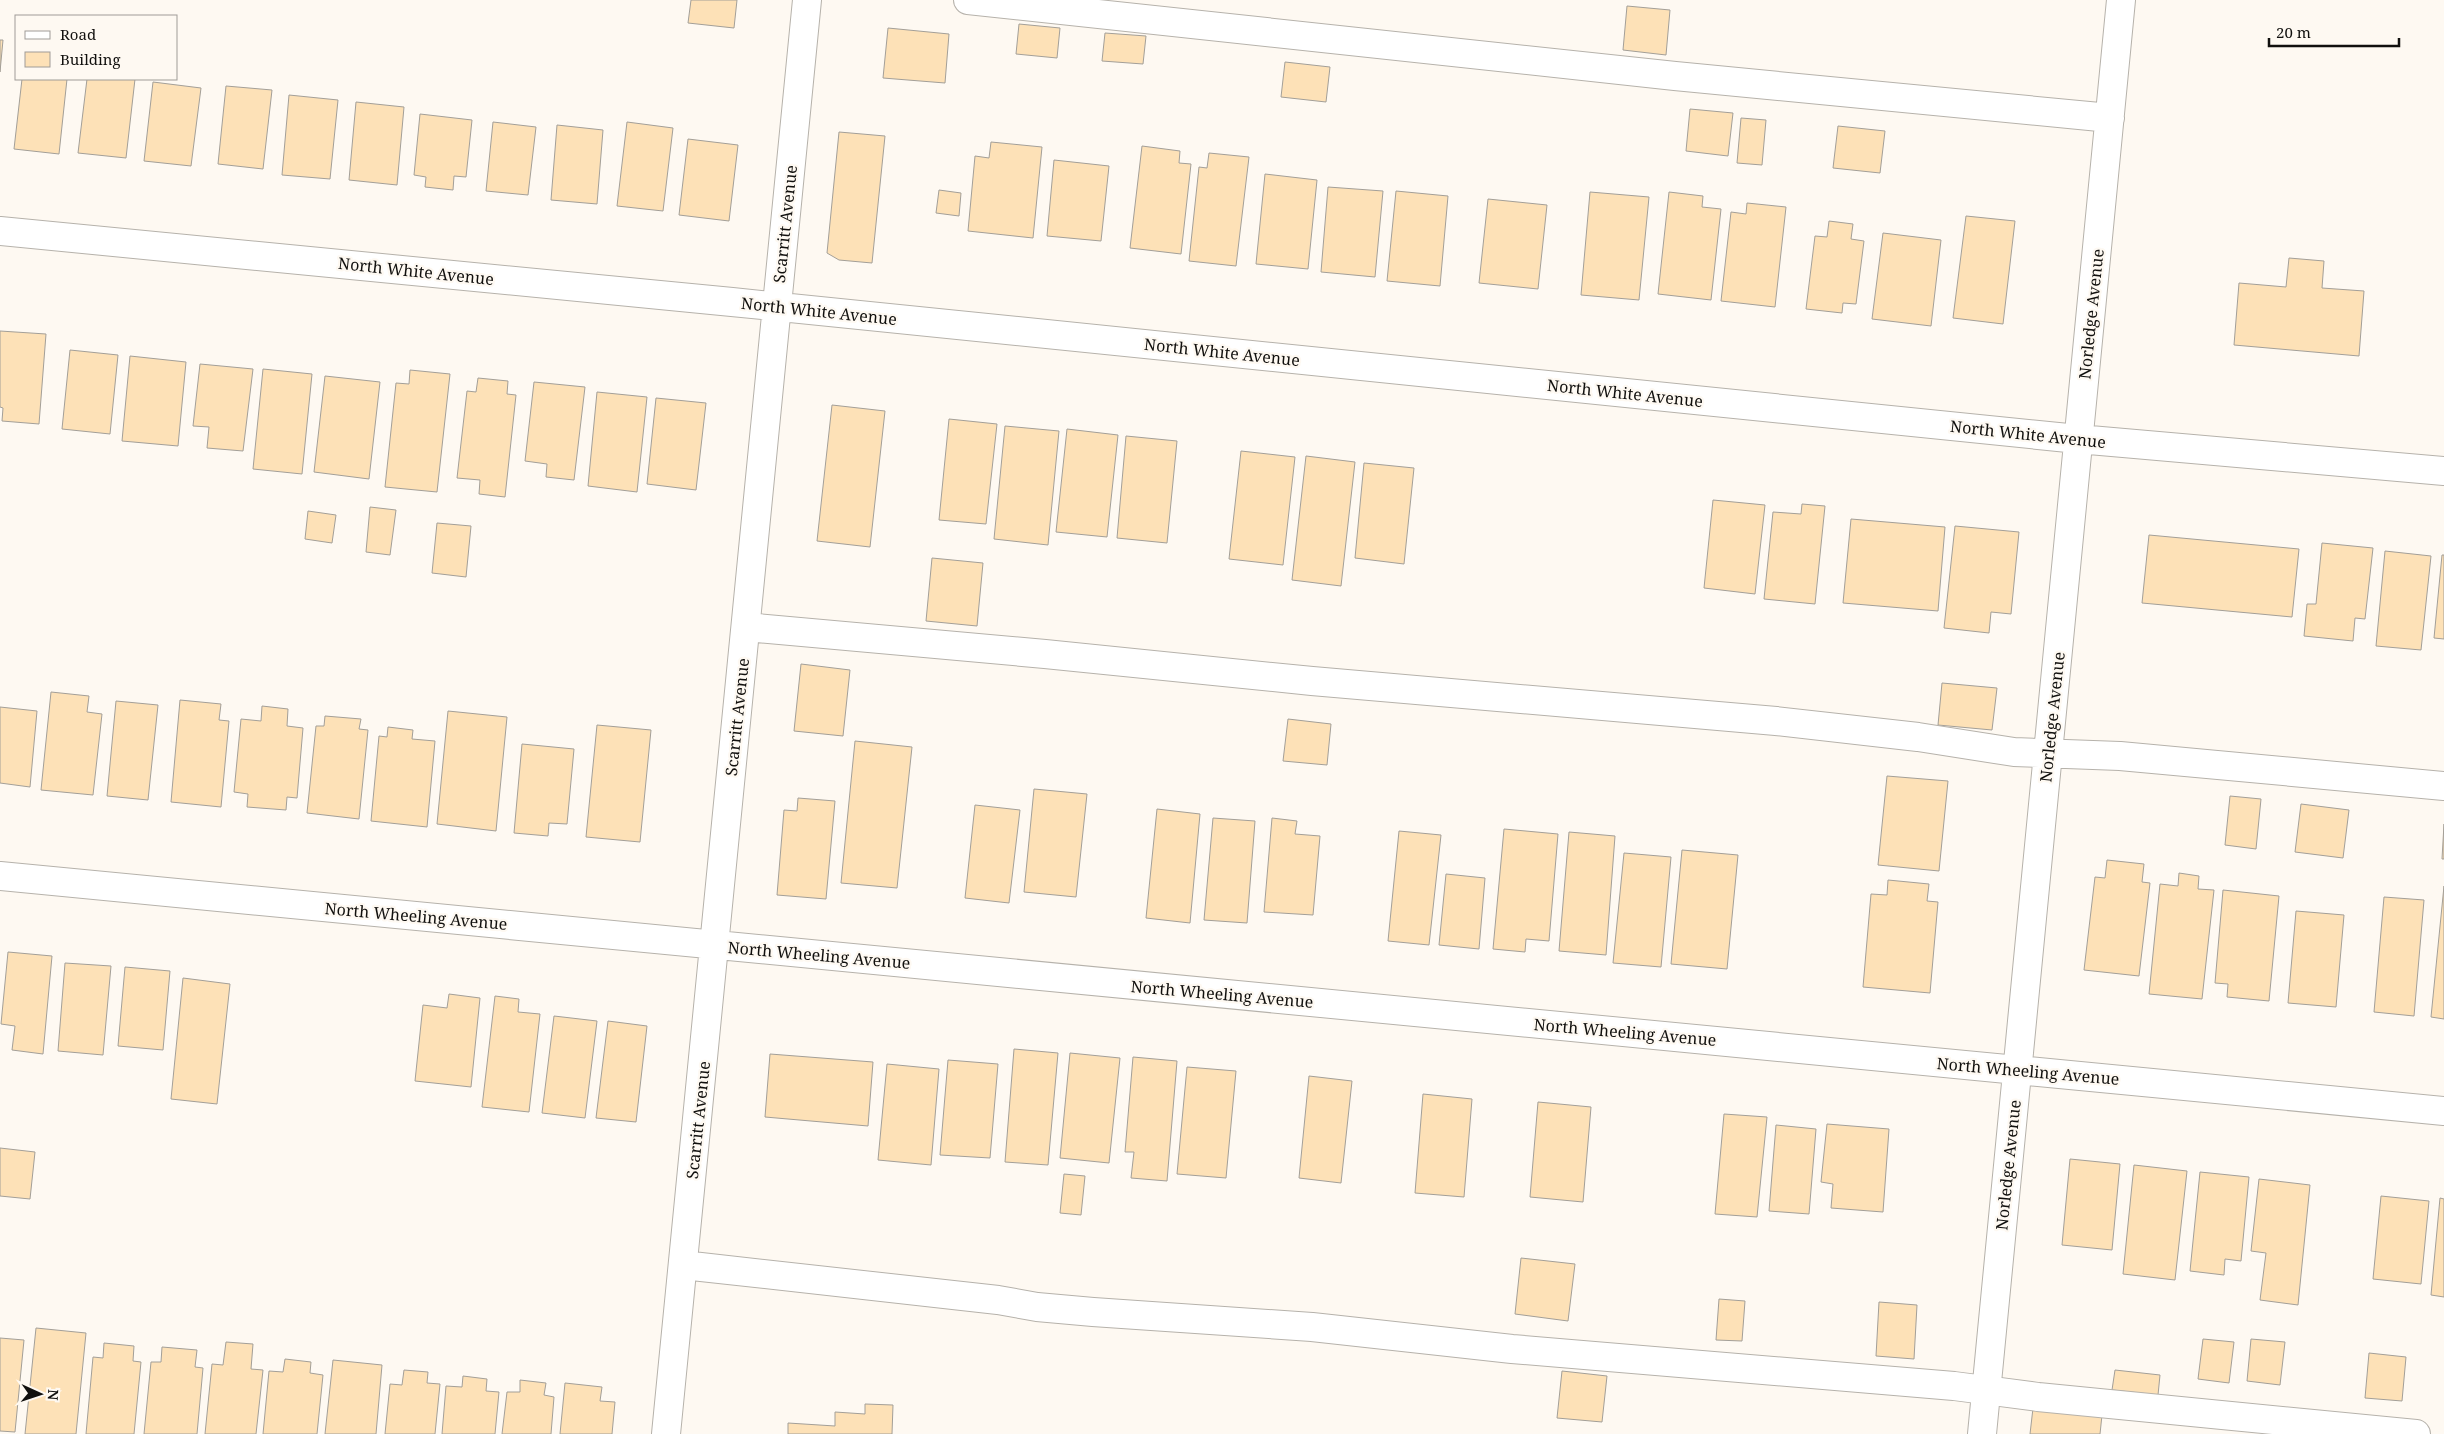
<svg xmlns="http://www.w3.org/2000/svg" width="2444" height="1434" font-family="'Noto Serif',serif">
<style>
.building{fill:#fde1b7;stroke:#a39f98}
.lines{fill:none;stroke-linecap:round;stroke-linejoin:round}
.minor-casing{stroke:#b6b2ab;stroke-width:30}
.minor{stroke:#fff;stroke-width:28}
.labels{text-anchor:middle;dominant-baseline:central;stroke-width:4.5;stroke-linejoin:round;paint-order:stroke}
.street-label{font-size:16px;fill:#11100e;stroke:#fef9f2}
</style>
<rect width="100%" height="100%" fill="#fef9f2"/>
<path class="building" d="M691,0H737L734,28L688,23Z
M1627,6L1670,10L1666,55L1623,50Z
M1019,24L1060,28L1057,58L1016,54Z
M888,28L949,34L945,83L883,78Z
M1105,33L1146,36L1143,64L1102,61Z
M0,40H3L0,72Z
M1285,62L1330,67L1326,102L1281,97Z
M22,79H67L59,154L14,149Z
M87,79H135L126,158L78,153Z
M153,82L201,88L191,166L144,161Z
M226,86L272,90L263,169L218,164Z
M289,95L338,100L330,179L282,175Z
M356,102L404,107L397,185L349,180Z
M1690,109L1733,113L1728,156L1686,151Z
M420,114L472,120L466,177L454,176L453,190L425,187L426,177L414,175Z
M1741,118L1766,120L1762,165L1737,163Z
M493,122L536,127L528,195L486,191Z
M627,122L673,128L663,211L617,206Z
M557,125L603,130L597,204L551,200Z
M1838,126L1885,131L1880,173L1833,168Z
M839,132L885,136L872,263L839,260L827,253Z
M688,139L738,145L729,221L679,215Z
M991,142L1042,147L1033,238L968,231L975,156L989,158Z
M1142,146L1180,151L1179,163L1191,164L1181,254L1130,248Z
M1209,153L1249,157L1236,266L1189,261L1199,167L1207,168Z
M1054,160L1109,166L1101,241L1047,236Z
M1265,174L1317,180L1308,269L1256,264Z
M1328,187L1383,191L1375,277L1321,272Z
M939,190L961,193L959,216L936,213Z
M1396,191L1448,196L1440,286L1387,281Z
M1590,192L1649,197L1639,300L1581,295Z
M1669,192L1703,196L1702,207L1721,209L1711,300L1658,294Z
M1488,199L1547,205L1538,289L1479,283Z
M1747,203L1786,207L1775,307L1721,301L1731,212L1746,214Z
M1966,216L2015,221L2003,324L1953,318Z
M1829,221L1853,224L1851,239L1864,241L1856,304L1843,303L1842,313L1806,309L1815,236L1827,237Z
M1883,233L1941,240L1931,326L1872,319Z
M2289,258L2324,261L2322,288L2364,291L2359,356L2234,345L2239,283L2286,287Z
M0,331L46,334L39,424L2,421L3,408L0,407Z
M70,350L118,355L110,434L62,429Z
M130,356L186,362L178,446L122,441Z
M200,364L253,369L243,451L207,448L209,427L193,426Z
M263,369L312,374L302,474L253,469Z
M410,370L450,374L437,492L385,487L396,383L409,384Z
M325,376L380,382L369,479L314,472Z
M478,378L508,381L507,394L516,395L505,497L479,494L480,480L457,478L467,391L476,392Z
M534,382L585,387L574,480L546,477L547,464L525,461Z
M597,392L647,397L637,492L588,486Z
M656,398L706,403L696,490L647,484Z
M832,405L885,411L870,547L817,541Z
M949,419L997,424L986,524L939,520Z
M1005,426L1059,431L1048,545L994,539Z
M1067,429L1118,435L1107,537L1056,532Z
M1126,436L1177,441L1167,543L1117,538Z
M1241,451L1295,457L1283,565L1229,559Z
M1306,456L1355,462L1341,586L1292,580Z
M1364,463L1414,468L1404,564L1355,558Z
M1713,500L1765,505L1755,594L1704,588Z
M1802,504L1825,506L1815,604L1764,599L1773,512L1801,514Z
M370,507L396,510L390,555L366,552Z
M308,511L336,515L332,543L305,539Z
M1851,519L1945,527L1938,611L1843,603Z
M437,523L471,526L466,577L432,573Z
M1955,526L2019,532L2011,614L1991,612L1989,633L1944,628Z
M2149,535L2299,549L2292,617L2142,603Z
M2322,543L2373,548L2365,619L2355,618L2353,641L2304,636L2307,604H2316Z
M2385,551L2431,556L2421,650L2376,646Z
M2442,555H2444V639L2434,638Z
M932,558L983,563L977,626L926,621Z
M801,664L850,670L843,736L794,731Z
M1942,683L1997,688L1992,730L1938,725Z
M51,692L89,696L87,712L102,714L93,795L41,790Z
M180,700L221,704L219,720L229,721L221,807L171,802Z
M116,701L158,705L148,800L107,796Z
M262,706L288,709L287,726L303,728L297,798L287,797L286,810L247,807L248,794L234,792L241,719L261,721Z
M0,707L37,711L30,787L0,783Z
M448,711L507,717L496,831L437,824Z
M325,716L361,719L359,729L368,730L359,819L307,813L316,726H324Z
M1288,719L1331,724L1327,765L1283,761Z
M597,725L651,730L640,842L586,837Z
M388,727L413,730L412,739L435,741L427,827L371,821L379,736L387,737Z
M855,741L912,747L897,888L841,883Z
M522,744L574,749L567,824L549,823L548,836L514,833Z
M1887,776L1948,781L1939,871L1878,865Z
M1034,789L1087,794L1076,897L1024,892Z
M2230,796L2261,799L2256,849L2225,845Z
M798,798L835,801L826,899L777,895L784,810L797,811Z
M2301,804L2349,810L2343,858L2295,852Z
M975,805L1020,810L1009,903L965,898Z
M1157,809L1200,814L1190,923L1146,918Z
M1213,818L1255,821L1247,923L1204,920Z
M1272,818L1297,821L1295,834L1320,836L1313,915L1264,912Z
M2444,824V859H2442Z
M1504,829L1558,834L1549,941L1526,939L1525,952L1493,949Z
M1399,831L1441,835L1429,945L1388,941Z
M1569,832L1615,836L1606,955L1559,951Z
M1682,850L1738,855L1727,969L1671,964Z
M1624,853L1671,857L1661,967L1613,963Z
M2107,860L2144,864L2142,882L2150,883L2139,976L2084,970L2095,877L2105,878Z
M2179,873L2199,876L2198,889L2214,890L2202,999L2149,994L2160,884L2178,886Z
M1446,874L1485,878L1479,949L1439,945Z
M1888,880L1929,884L1927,901L1938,902L1930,993L1863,987L1871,894L1887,895Z
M2444,886V1019L2431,1017Z
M2223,890L2279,896L2269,1001L2227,997L2228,984L2215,983Z
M2384,897L2424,900L2414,1016L2374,1012Z
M2296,911L2344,915L2336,1007L2288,1003Z
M8,952L52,956L43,1054L12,1050L15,1026L1,1024Z
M65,963L111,966L103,1055L58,1051Z
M125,967L170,971L163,1050L118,1046Z
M183,978L230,984L217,1104L171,1099Z
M449,994L480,998L471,1087L415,1081L423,1005L447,1008Z
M495,996L519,999L518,1012L540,1014L529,1112L482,1107Z
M554,1016L597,1021L585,1118L542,1113Z
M608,1021L647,1026L636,1122L596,1118Z
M1014,1049L1058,1053L1048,1165L1005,1162Z
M1070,1053L1120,1058L1109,1163L1060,1158Z
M770,1054L873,1062L868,1126L765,1117Z
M1133,1057L1177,1061L1167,1181L1131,1178L1134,1152H1125Z
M948,1060L998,1064L990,1158L940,1155Z
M887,1064L939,1069L931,1165L878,1160Z
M1187,1067L1236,1071L1226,1178L1177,1174Z
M1309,1076L1352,1081L1341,1183L1299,1178Z
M1423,1094L1472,1099L1464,1197L1415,1193Z
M1538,1102L1591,1107L1583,1202L1530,1197Z
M1724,1114L1767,1117L1757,1217L1715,1214Z
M1827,1124L1889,1129L1883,1212L1831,1208L1833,1184L1821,1182Z
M1776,1125L1816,1129L1809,1214L1769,1211Z
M0,1148L35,1152L30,1199L0,1196Z
M2070,1159L2120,1164L2112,1250L2062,1245Z
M2134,1165L2187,1171L2175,1280L2123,1274Z
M2200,1172L2249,1177L2241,1261L2225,1259L2224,1275L2190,1271Z
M1064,1174L1085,1176L1081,1215L1060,1213Z
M2259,1179L2310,1185L2298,1305L2260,1300L2266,1253L2251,1251Z
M2381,1196L2429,1201L2421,1284L2373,1279Z
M2440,1198L2444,1199V1297L2431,1295Z
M1521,1258L1575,1264L1568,1321L1515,1314Z
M1719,1299L1745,1301L1742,1341L1716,1340Z
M1879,1302L1917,1305L1914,1359L1876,1356Z
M36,1328L86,1333L76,1434H25Z
M0,1338L24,1340L15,1432L0,1431Z
M2203,1339L2234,1342L2229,1383L2198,1379Z
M2251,1339L2285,1342L2280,1385L2247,1381Z
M226,1342L253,1344L251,1369L263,1370L256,1434H205L212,1364L223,1365Z
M104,1343L134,1346L133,1361L141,1362L134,1434H86L93,1357L103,1358Z
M162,1347L197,1350L195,1367L203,1368L197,1434H144L151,1362H161Z
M2369,1353L2406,1357L2402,1401L2365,1398Z
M285,1359L311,1362L310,1373L323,1375L317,1434H263L269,1371L283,1372Z
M333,1360L382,1365L376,1434H325Z
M404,1370L428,1372L427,1383L440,1384L435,1434H385L390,1384L402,1385Z
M2115,1370L2160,1375L2158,1395L2112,1390Z
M1562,1371L1607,1376L1602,1422L1557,1418Z
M463,1376L487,1379L486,1391L499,1392L495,1434H442L446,1386L462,1387Z
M520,1380L546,1383L544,1395L554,1397L551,1434H502L507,1392H520Z
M565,1383L602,1387L600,1401L615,1402L612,1434H560Z
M865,1404L893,1405L892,1434H788V1423L835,1426V1412L865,1414Z
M2033,1408L2102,1415L2100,1434H2030Z"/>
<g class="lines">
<g class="minor-casing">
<path id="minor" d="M968,0L1675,76L2110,118
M0,231L732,302L2078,439L2444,471
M746,627L1045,654L1312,681L1776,721L1918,737L2014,752L2120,756L2444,786
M0,876L2444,1111
M683,1265L998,1300L1037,1307L1093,1312L1312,1327L1512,1349L1954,1386L2038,1397L2416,1434
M666,1434L807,0
M1982,1434L2121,0"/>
</g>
<use href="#minor" class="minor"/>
</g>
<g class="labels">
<g class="street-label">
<text transform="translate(785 224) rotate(-84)">Scarritt Avenue</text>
<text transform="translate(416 271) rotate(6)">North White Avenue</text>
<text transform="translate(819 311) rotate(6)">North White Avenue</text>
<text transform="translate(2091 314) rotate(-84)">Norledge Avenue</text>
<text transform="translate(1222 352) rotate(6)">North White Avenue</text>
<text transform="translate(1625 393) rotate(6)">North White Avenue</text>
<text transform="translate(2028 434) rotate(6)">North White Avenue</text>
<text transform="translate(737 717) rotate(-84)">Scarritt Avenue</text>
<text transform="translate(2052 717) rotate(-84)">Norledge Avenue</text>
<text transform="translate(416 916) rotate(5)">North Wheeling Avenue</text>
<text transform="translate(819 955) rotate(5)">North Wheeling Avenue</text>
<text transform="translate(1222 994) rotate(5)">North Wheeling Avenue</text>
<text transform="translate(1625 1032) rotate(5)">North Wheeling Avenue</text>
<text transform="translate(2028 1071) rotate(5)">North Wheeling Avenue</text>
<text transform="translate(698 1120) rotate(-84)">Scarritt Avenue</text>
<text transform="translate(2008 1165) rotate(-84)">Norledge Avenue</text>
</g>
</g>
<rect x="15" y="15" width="162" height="65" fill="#fef9f2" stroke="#9f9c97"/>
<rect x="25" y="31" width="25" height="8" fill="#ffffff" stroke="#9f9c97"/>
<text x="60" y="40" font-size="15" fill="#11100e">Road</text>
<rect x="25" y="52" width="25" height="15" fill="#fde1b7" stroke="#9f9c97"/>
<text x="60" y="65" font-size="15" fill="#11100e">Building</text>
<g transform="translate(40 1394) rotate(93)" stroke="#fef9f2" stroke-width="4" paint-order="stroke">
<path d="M0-4L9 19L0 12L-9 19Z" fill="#11100e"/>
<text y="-8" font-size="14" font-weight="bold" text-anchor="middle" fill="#11100e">N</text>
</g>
<path d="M2269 38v8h130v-8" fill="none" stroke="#11100e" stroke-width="2.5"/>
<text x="2276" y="38" font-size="15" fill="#11100e" stroke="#fef9f2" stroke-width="4" paint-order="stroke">20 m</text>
</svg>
